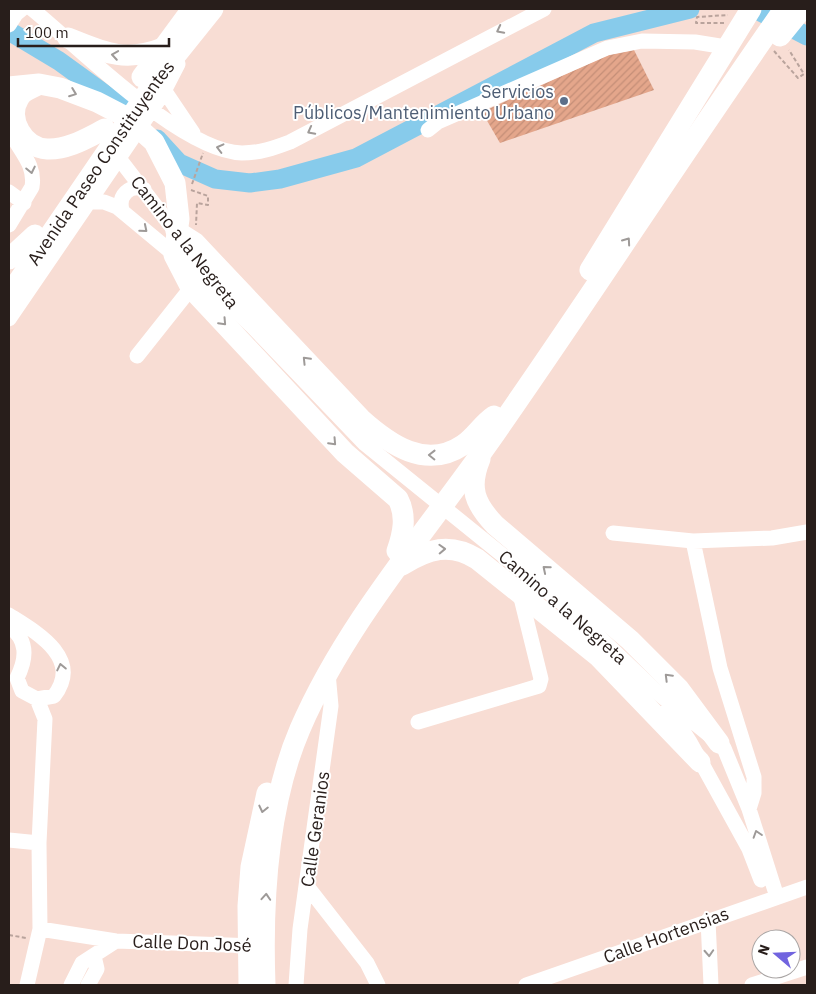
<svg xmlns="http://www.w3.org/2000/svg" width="816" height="994" font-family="'IBM Plex Sans',sans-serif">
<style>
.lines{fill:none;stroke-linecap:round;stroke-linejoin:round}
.river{stroke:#87cbeb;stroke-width:19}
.building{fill:url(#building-hatch)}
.path{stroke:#b9a39c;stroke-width:2;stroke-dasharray:4 2.5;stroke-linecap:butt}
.minor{stroke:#fff;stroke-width:15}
.highway{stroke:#fff;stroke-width:21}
.oneway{stroke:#9e9a98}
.service-dot{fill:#5c6f8a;stroke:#fff;stroke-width:2}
.labels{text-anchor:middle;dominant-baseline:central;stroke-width:4;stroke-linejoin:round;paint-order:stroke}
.service-label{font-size:18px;fill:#4e5e75;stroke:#fff;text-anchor:end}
.street-label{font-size:18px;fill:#281e1b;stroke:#fff}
</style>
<defs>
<pattern id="building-hatch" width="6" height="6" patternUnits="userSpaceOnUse" patternTransform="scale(1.25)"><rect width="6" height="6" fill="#e4a68b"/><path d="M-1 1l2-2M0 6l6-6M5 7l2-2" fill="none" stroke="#c48e77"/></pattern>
</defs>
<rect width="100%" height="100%" fill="#f8ddd4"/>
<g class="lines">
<path class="river" d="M755,9L807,36
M9,31L59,61L124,108
M157,139L179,163L215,179L250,183L280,179L356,158L594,33L690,9"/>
</g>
<path class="building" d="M634,50L654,90L500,143L482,112L608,55Z"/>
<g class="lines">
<path class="path" d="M724,23H696L697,17L728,15
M774,51L798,78L804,74L789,50
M192,184L203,153
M191,190L208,196V205L197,203L196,225
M9,935L26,938"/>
<path class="minor" d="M32,9C80,48 181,151 242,153C260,153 274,148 290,142L544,9
M9,25L16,14L22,9
M164,90L193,133
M428,130L438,122L607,48L642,41L695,42L726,47
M118,157L211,278
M9,192L24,203
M87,202H104L117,207L182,261L253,327L365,444L573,612L659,694L719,743L724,748L749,809L777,897
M122,210C118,196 129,184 144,189
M9,225L32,187C36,164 19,151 10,131
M9,319L162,95L178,64
M137,356L191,288
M613,533L693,541L772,538L807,532
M693,541L720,668L754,777V793L749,809
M9,615C36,632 83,658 54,696L37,699L22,691L17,678C27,658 28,640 9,626
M668,708L690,742L749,849L761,880
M418,722L539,686L541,679L520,594
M9,840L39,843
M307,886L367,963L378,985
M708,920L711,985
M40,929L116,941L257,946
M27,985L40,929L39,843L45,719L37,699
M71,985L82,963L116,941
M88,985L97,969L94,956
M296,985L300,929L331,706L328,673
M526,985L807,887
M752,985L807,967"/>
<g class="highway">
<path d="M780,36L802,9"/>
<path d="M68,38C103,52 124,63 163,48"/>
<path d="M142,77L192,9"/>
<path d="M38,85C31,89 23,90 19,98C6,119 24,148 47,149C68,150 87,138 105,129"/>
<path d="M9,87L39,84L60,88L97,102L126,117L154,142L175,183L179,219L174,255L191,288L345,453L398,499C407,516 403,534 397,551"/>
<path d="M176,231L195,243L361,419C390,445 426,470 463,445C475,437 482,424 494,416"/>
<path d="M9,259L35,235"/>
<path d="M590,270L751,9"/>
<path id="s1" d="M9,295L156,80L213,9"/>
<path d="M480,459C468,488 475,504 495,525L630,640L679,689L719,743"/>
<path d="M402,565C428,549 450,542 477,559L598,656L700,762"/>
<path d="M249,985L248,906L251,867L267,793"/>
<path d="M265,985C262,902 267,806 300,729C345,625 422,537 487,445C588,301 683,153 784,9"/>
</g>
</g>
<defs><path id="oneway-chevron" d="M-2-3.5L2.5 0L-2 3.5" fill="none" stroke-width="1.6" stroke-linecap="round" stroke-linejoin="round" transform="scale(1.25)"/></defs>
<g class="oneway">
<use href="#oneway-chevron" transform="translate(500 30) rotate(153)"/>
<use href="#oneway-chevron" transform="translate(115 55) rotate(-171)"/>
<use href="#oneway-chevron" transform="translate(73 93) rotate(21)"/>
<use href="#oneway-chevron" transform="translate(311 131) rotate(152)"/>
<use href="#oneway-chevron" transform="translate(220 148) rotate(-166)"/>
<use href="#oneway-chevron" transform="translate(31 170) rotate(78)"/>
<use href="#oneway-chevron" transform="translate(144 229) rotate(40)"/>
<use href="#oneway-chevron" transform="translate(627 241) rotate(-55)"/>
<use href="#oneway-chevron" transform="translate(223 322) rotate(47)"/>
<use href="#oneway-chevron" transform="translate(306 360) rotate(-134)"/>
<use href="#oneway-chevron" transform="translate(333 442) rotate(47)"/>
<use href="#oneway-chevron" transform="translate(432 455) rotate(-179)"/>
<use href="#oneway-chevron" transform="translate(442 549) rotate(-2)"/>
<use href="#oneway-chevron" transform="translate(546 569) rotate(-140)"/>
<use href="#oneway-chevron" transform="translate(61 667) rotate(-102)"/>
<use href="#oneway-chevron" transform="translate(668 677) rotate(-135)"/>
<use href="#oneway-chevron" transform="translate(263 809) rotate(103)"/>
<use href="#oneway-chevron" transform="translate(757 834) rotate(-108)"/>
<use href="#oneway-chevron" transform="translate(266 897) rotate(-86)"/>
<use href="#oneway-chevron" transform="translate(709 953) rotate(87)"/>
</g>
<circle class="service-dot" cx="564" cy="101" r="5"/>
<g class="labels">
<g class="service-label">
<text x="554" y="91">Servicios<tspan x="554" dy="21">Públicos/Mantenimiento Urbano</tspan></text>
</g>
<g class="street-label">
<text stroke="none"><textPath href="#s1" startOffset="161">Avenida Paseo Constituyentes</textPath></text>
<text transform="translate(185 242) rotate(52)">Camino a la Negreta</text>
<text transform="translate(563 607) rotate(41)">Camino a la Negreta</text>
<text transform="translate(315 829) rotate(-82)">Calle Geranios</text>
<text transform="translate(666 935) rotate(-20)">Calle Hortensias</text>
<text transform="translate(192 943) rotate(2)">Calle Don José</text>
</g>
</g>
<rect width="816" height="994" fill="none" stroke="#281e1b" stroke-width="20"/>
<g transform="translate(776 954) rotate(289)"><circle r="24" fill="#ffffff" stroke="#a9a5a4"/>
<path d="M0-4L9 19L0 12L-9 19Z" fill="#7164df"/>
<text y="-8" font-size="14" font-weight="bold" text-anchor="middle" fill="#281e1b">N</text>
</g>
<path d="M18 38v8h151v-8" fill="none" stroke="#281e1b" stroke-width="2.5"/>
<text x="25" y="38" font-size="15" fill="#281e1b" stroke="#ffffff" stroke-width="4" paint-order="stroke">100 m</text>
</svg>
